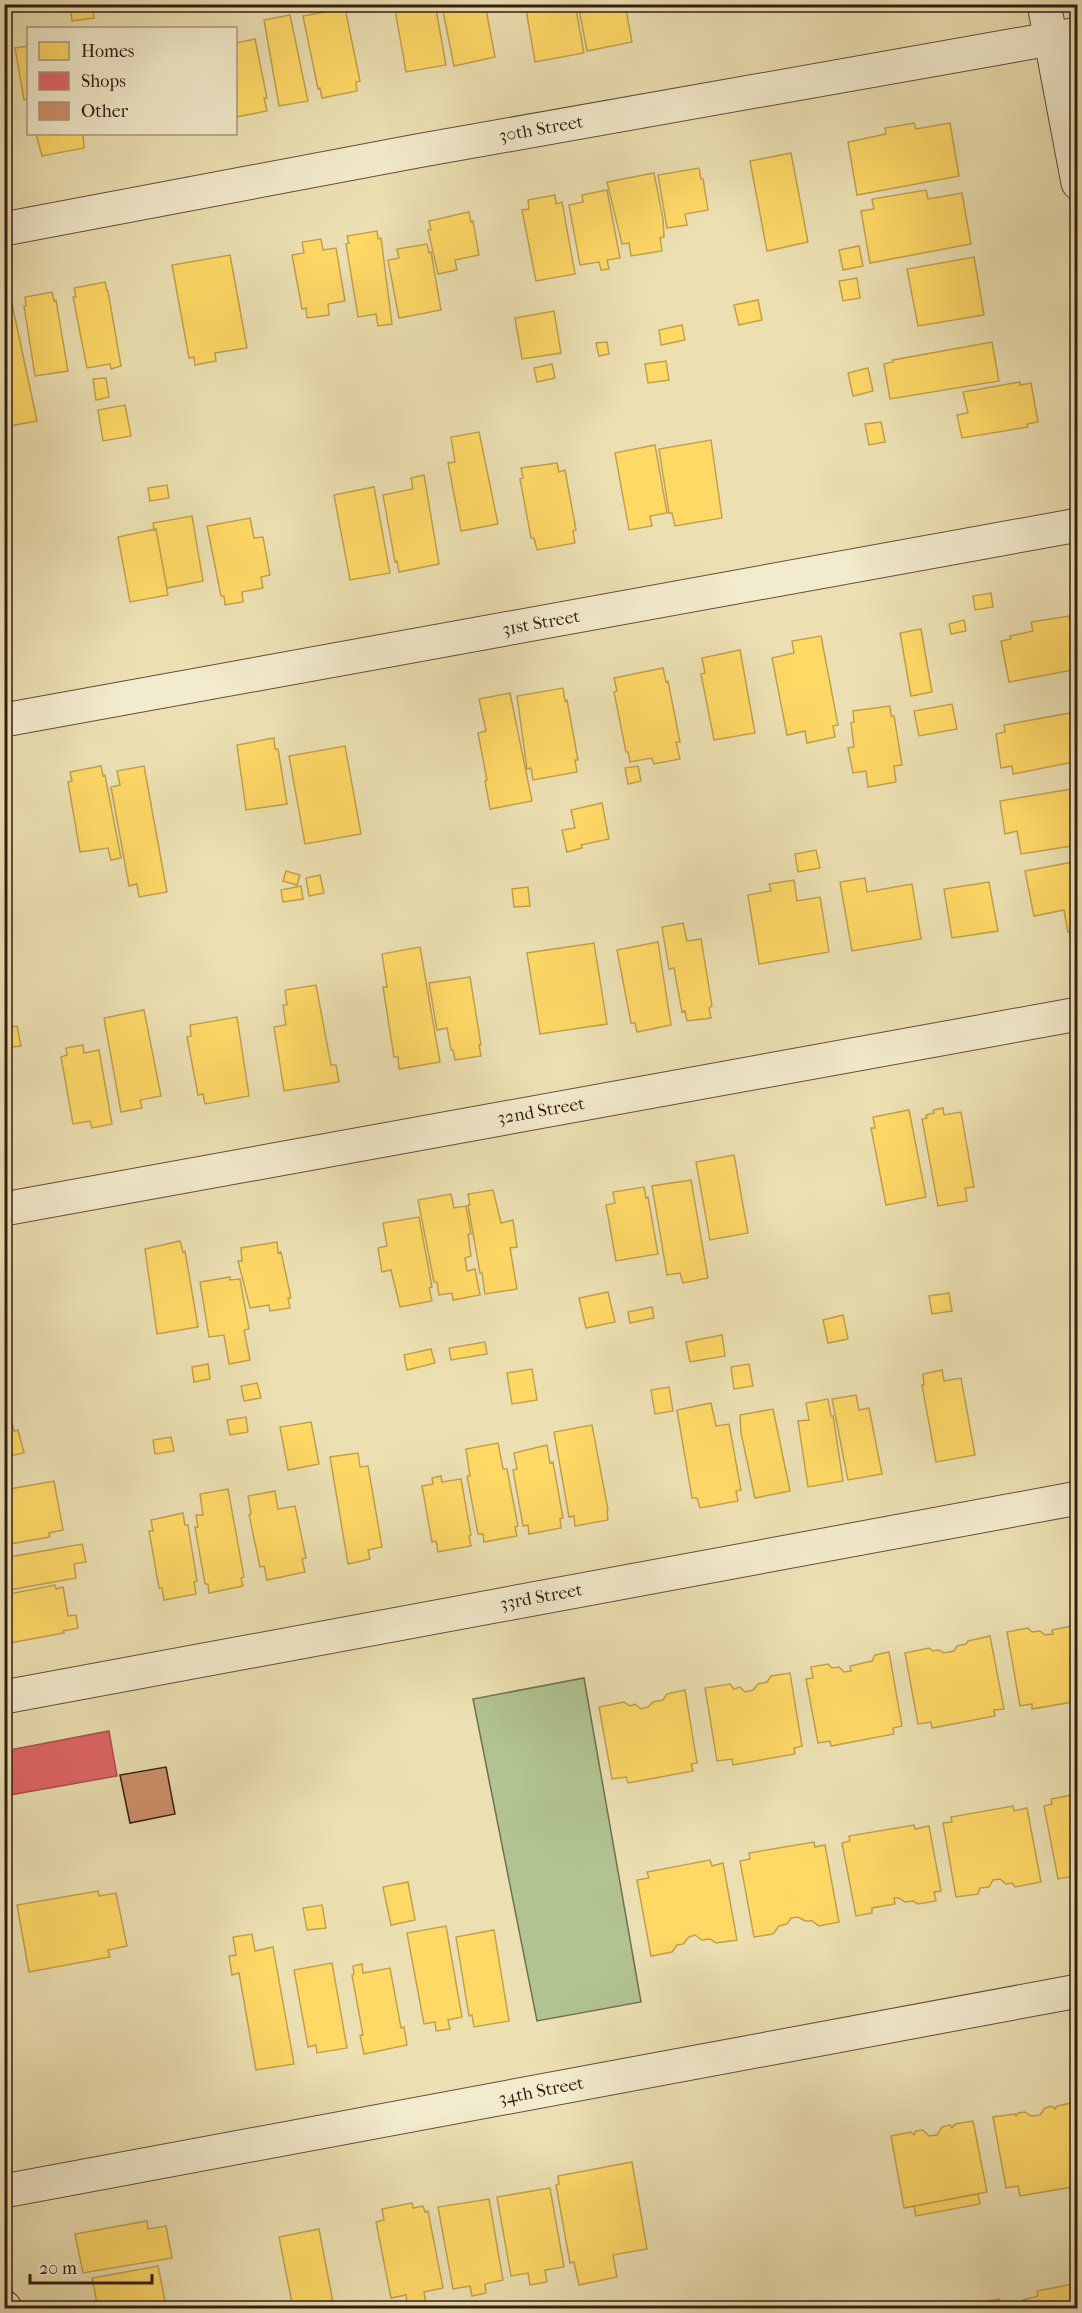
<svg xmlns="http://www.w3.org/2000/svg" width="1082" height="2313" font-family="'IM FELL French Canon',serif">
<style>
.green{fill:#b1c391;stroke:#727052;stroke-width:1.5}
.homes{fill:#ffd966;stroke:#c2a04d;stroke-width:1.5}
.shops{fill:#e06666;stroke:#ac504d;stroke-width:1.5}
.building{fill:#cf926d;stroke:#331c13;stroke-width:1.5}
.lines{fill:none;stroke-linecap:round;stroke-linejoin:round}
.street-casing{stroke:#614d3b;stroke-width:35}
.secondary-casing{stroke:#331c13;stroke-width:35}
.street{stroke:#f3ebcd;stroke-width:33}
.secondary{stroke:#f3ebcd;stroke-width:33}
.labels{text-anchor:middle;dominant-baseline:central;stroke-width:6;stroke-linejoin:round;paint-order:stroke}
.street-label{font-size:18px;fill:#331c13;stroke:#f3ebcd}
</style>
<rect width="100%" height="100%" fill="#ece0b2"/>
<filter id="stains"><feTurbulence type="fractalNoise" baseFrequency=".00333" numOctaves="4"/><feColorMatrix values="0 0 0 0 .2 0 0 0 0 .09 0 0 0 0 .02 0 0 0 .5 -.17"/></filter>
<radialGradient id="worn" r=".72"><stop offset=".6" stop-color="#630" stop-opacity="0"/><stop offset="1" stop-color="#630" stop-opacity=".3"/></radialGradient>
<path class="green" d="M584,1678L641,2002L537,2021L473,1699Z"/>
<path class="homes" d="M70,4H92L94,18L72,21Z
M394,4H435L446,65L406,72Z
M485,4L495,57L454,66L443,11Z
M525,4H575L584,53L535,62Z
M578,4H625L632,42L587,51Z
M345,8L360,81L356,82L357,91L322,98L320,88L318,89L303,16Z
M290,15L308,101L279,106L264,20Z
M255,39L267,98H264L267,111L236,117V43Z
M28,46V99L24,100L15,48Z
M914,123L916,129L950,123L959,176L857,195L848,142L886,134L885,128Z
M36,134H83L84,148L42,156Z
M791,153L808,242L767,251L750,161Z
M699,168L701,179H703L708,210L685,214L687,225L667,228L658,175Z
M654,173L663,219L664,237L660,238L662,251L631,256L629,243L622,244L607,182Z
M607,190L620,258L607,260L609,269L601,270L599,262L580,265L569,205L583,202L582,195Z
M926,190L928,199L962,193L971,244L870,263L861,211L874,209L872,199Z
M555,195L556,204L562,202L575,274L536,281L522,210L529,209L528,200Z
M469,212L471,222L473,221L479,255L455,260L457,270L438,274L428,230H431L429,221Z
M377,231L378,239L381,238L392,324L378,326L376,314L358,317L346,244L349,243L347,236Z
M321,239L323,250L336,248L345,301L328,304L329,315L307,318L306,308L302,309L292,255L304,253L302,242Z
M427,244L429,253L431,252L441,310L399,318L388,260L399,258L397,249Z
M859,246L863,266L843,270L839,250Z
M230,255L247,348L215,353L216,361L195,365L194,357L189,358L172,265Z
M974,257L984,315L918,326L907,269Z
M857,278L860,298L843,301L839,281Z
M105,282L107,291H108L121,366L111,369L110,364L87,368L73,297H76L74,288Z
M52,292L54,301L56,300L68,371L35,376L24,306H26L25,297Z
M11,299L37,421L4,427V300Z
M758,300L762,320L739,325L734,305Z
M554,311L561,353L522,359L515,318Z
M682,325L685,340L661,345L659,330Z
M607,342L609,354L599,356L596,343Z
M992,342L999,381L890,399L884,364L893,362V360Z
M666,361L669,380L648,383L645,364Z
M552,364L555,378L537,382L534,368Z
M868,368L873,391L853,396L848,373Z
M106,378L109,397L96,400L93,379Z
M1020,382V385L1031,383L1038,422L1027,424L1028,427L962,438L957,415L968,413L963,392Z
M125,405L131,436L103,441L98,410Z
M881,422L885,442L869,445L865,424Z
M479,432L498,524L461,531L448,463L455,462L451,437Z
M711,440L722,518L675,526L672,513H669L659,449Z
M655,445L667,513L650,516L652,526L629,530L615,453Z
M557,463L559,472L565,470L576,530L573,531L575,543L537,550L534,538H531L520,479L523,478L521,468Z
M424,475L439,564L399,572L397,561L395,562L383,495L413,489L411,478Z
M167,485L169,498L150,501L148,488Z
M374,487L390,573L350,580L334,495Z
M192,516L203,581L167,588L156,529L154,530L153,523Z
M250,518L254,538L263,537L270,575L261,577L263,588L242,592L243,602L225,605L224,596H221L207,526Z
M156,529L168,595L130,602L118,537Z
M991,593L993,607L975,610L973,596Z
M1069,616L1078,669L1009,682L1001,641L1011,639L1010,636L1033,631L1031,622Z
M964,620L966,631L951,634L949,624Z
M921,629L932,692L911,696L900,633Z
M821,636L838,725L833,726L835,737L807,743L805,731L787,735L772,658L794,653L792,641Z
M740,650L755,733L714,740L701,674L705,673L702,658Z
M663,668L666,682L668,681L680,742H676L680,759L654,764L652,758L630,762L628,752H626L614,692L617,691L614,678Z
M563,688L565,701L567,700L578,760H575L577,772L533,780L531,768L527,769L517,696Z
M510,693L532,801L490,809L485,781L487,780L478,733L486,731L479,699Z
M952,704L957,729L919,736L914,711Z
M890,706L891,716H894L902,765L894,766L896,782L868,787L866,771L853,773L848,748L854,747L851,723L854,722L853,711Z
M1076,712L1078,761L1013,774L1012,766L1001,768L996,734L1005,732L1004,725Z
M274,738L275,749H278L287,804L246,810L237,745Z
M345,746L361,834L305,844L289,756Z
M101,766L103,776L105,775L121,858L111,860L108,848L80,852L68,782L72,781L70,772Z
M144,766L167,892L139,897L137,884L129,886L111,787L120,785L117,771Z
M638,766L641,781L628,784L625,768Z
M1078,788V845L1021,854L1017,831L1005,834L1000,801Z
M602,803L609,839L581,845L582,848L567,852L562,830L575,828L571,810Z
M816,850L820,868L798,872L795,854Z
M1078,861V930L1068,932L1064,910L1034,916L1025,871Z
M286,871L300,875L297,885L283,881Z
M320,875L324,893L309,896L306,878Z
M865,878L867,892L912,884L921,939L852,951L840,882Z
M794,880L797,901L820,897L829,952L759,964L748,895L771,891L769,884Z
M989,882L998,931L952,938L944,889Z
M301,886L303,899L283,902L281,890Z
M528,887L530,906L514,907L512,889Z
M683,923L687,941L701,939L712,1006L709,1008L711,1018L687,1021L685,1011L682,1012L674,968L669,969L662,927Z
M658,942L671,1025L637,1032L635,1023H631L617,950Z
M594,943L607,1024L540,1034L527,953Z
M420,947L440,1062L399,1069L398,1057H394L383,987H387L382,954Z
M470,977L481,1045H479L481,1056L455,1060L453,1050H451L447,1028L437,1030L429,983Z
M316,985L331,1065H336L339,1082L284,1091L274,1027L286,1025L283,1005H287L285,990Z
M144,1010L161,1096L140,1100L142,1108L121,1112L104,1018Z
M237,1017L249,1096L205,1104L203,1094L198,1095L187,1037L191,1036L190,1025Z
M17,1026L21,1046L4,1048V1028Z
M83,1045L84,1053L99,1050L112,1124L92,1128L90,1121L73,1124L61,1057L67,1055L66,1048Z
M1078,1098V1137L1070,1099Z
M943,1108L944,1115L961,1112L974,1187L965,1188L967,1201L938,1206L922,1119L927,1118L926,1115L934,1113L933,1110Z
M909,1110L926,1197L886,1205L871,1128H875L873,1117Z
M734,1155L748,1233L710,1240L696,1162Z
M691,1180L708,1278L683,1283L680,1273L667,1275L652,1186Z
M644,1187L646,1198L648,1197L658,1254L616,1261L606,1205L615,1203L613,1192Z
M493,1190L501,1223L513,1220L517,1247L510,1248L517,1289L485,1294L482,1273H480L468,1205H470L468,1194Z
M451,1194L454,1208L466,1206L471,1234H468L471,1256L465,1258L467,1271L475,1269L480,1295L453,1300L452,1293L439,1295L437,1282H434L418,1200Z
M419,1217L432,1287L429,1288L432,1301L400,1307L391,1270L382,1272L378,1248L387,1246L383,1223Z
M180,1241L183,1252L185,1251L198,1327L157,1334L145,1249Z
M277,1242L278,1253L281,1252L291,1298H288L290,1308L270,1311L269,1305L250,1308L238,1261H242L241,1248Z
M230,1277V1280L240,1279L249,1329L244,1330L250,1360L229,1364L224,1335L209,1337L200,1282Z
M608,1292L615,1322L586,1328L579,1298Z
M949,1293L952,1311L932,1314L929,1296Z
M652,1307L654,1318L630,1323L628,1312Z
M843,1315L848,1339L828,1343L823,1320Z
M722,1335L725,1356L690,1362L686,1342Z
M485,1342L487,1354L451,1360L449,1348Z
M431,1349L435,1363L407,1370L404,1355Z
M208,1364L210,1379L194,1382L192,1367Z
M749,1364L753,1386L734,1389L731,1367Z
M532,1369L537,1400L512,1404L507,1373Z
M942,1370L944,1381L961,1378L975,1455L936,1462L922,1385H924L923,1374Z
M257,1383L261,1398L244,1401L241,1386Z
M669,1387L673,1411L655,1414L651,1390Z
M856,1395L859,1410L869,1408L882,1474L848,1480L832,1399Z
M828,1399L831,1416H833L843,1481L808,1487L798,1421L809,1420L806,1403Z
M711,1403L716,1426L729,1424L741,1490L736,1491L738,1501L700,1508L697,1498H692L677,1410Z
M9,1408L14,1431L18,1430L24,1453L4,1457V1409Z
M773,1409L790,1491L755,1498L741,1433L740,1415Z
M246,1417L248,1432L230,1435L227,1420Z
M311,1422L319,1464L288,1470L280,1427Z
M592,1425L608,1510L607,1511L608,1520L575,1526L574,1516L569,1517L554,1432Z
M171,1437L174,1451L155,1454L153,1440Z
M498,1443L503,1469H507L518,1526L515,1527L517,1536L484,1542L483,1534H478L467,1476H470L466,1449Z
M547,1445L550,1463L553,1462L563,1518L560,1519L561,1528L529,1534L528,1525L523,1526L513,1470L517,1469L514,1453Z
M358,1453L360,1467L368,1466L382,1547L368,1550L370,1559L348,1564L330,1457Z
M441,1476L442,1482L461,1479L471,1535L469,1536L471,1546L438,1552L436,1541L432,1542L422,1486L433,1484L432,1478Z
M54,1481L63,1530L49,1533L50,1537L4,1545V1490Z
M228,1489L244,1577L241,1578L243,1586L209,1593L208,1584H205L195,1527H198L196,1515H203L200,1494Z
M275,1491L278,1509L295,1506L306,1558L302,1559L305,1572L267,1580L264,1566L260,1567L249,1515L251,1514L248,1496Z
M183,1513L185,1525H188L197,1581L194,1582L196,1594L164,1600L162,1588H159L149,1531H153L151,1520Z
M82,1544L86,1562L74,1564L76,1578L4,1591V1558Z
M55,1585L56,1589L63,1587L68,1616L76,1615L78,1628L63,1631L64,1633L4,1644V1595Z
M1078,1619V1701L1032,1709V1704L1020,1706L1007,1632L1028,1628L1032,1632L1040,1631L1045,1635L1053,1634L1052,1630L1072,1626L1074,1620Z
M990,1636L1004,1709L994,1710L995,1716L932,1728L931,1722L918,1724L905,1653L929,1648L933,1651L939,1650L944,1653L954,1651L957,1646L966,1644L968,1641Z
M889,1652L902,1726L893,1728L894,1734L831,1746L830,1741L818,1743L806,1679L813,1678L811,1667L828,1664L832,1668L839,1667L844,1672L851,1671L850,1666L872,1661L875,1655Z
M790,1673L802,1746L794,1748L795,1754L733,1765L732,1759L717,1761L705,1688L730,1684L734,1689L740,1687L745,1692L753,1690L758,1684L767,1682L771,1676Z
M685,1690L697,1763L691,1764L693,1771L628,1783L626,1777L612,1779L599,1707L624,1702L630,1706L635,1704L641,1709L648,1707L653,1702L663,1700L667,1694Z
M1078,1794V1871H1073L1074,1876L1058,1879L1044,1806L1052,1804L1051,1799Z
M1013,1806L1014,1811L1027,1808L1041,1882L1015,1887L1012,1883L1006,1884L1000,1879L993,1880L989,1887L980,1888L978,1894L956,1897L943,1823L952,1822L951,1817Z
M914,1825L915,1829L929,1826L941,1891L934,1892L936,1901L918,1904L913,1901L905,1902L899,1898H894L895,1904L872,1908V1913L856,1916L842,1843L850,1841L849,1836Z
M814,1842L815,1847L825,1845L839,1922L819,1926L812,1921H805L798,1917L791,1918L787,1924L779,1926L773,1934L754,1937L740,1861L750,1859L749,1853Z
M710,1860L712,1866L723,1863L737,1940L716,1943L710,1939L702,1940L695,1935L689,1937L683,1944L677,1945L672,1952L651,1956L637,1880L649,1878L647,1872Z
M408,1882L415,1920L391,1925L383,1887Z
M98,1891L99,1896L116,1893L127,1946L108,1950L110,1957L29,1972L17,1905Z
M322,1905L326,1928L307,1930L303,1908Z
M446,1926L462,2017L448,2020L450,2029L436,2031L435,2022L424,2024L407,1933Z
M494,1930L509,2021L474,2027L472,2015L469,2016L456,1937Z
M252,1934L255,1951L273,1947L294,2064L256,2070L239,1973L232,1975L229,1956L236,1955L233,1937Z
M332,1963L347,2048L317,2053L316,2045L308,2047L294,1970Z
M362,1964L363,1973L390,1968L401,2028L404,2027L407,2045L364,2054L360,2035H363L352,1975L354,1974L353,1966Z
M1077,2102L1078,2186L1020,2196L1018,2186L1006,2188L993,2117L1015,2114L1016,2116L1018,2113L1025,2112L1031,2116L1040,2115L1045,2108L1052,2106L1055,2109L1057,2106Z
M973,2121L987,2192L904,2208L891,2136L911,2132L914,2135L916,2131L923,2130L929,2136L937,2135L942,2127L950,2125L952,2128L955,2124Z
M632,2162L647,2249L613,2255L617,2277L579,2285L574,2262L570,2263L556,2185L559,2184L558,2176Z
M550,2188L564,2267L545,2270L547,2282L530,2285L528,2273L511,2276L497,2197Z
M978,2194L980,2204L916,2216L914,2206Z
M489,2199L503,2280L485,2284L486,2293L472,2296L470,2286L453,2289L438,2207Z
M412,2203L413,2208L423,2206L425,2212L428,2211L443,2288L424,2292L426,2305L408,2308L406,2295L391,2298L376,2222L384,2220L382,2209Z
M147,2221L148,2229L166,2226L172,2258L83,2273L75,2234Z
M319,2229L334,2308H293L279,2237Z
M158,2266L166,2306L154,2308H98L92,2278Z
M1078,2283V2308H1024L1023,2300L1038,2296L1037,2291Z
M999,2299L1000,2305L1011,2303L1012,2308H945Z"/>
<path class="shops" d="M109,1731L117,1776L4,1796V1751Z"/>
<path class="building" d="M166,1767L175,1814L130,1823L120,1775Z"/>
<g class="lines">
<g class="street-casing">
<path id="street" d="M1044,4L1078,183
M4,229L417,151L1078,34
M4,720L1078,525
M4,1209L1078,1014
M4,1697L1078,1498
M4,2191L1078,1991"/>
</g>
<g class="secondary-casing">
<path id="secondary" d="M4,2307L5,2308"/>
</g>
<use href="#street" class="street"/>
<use href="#secondary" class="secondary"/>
</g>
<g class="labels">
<g class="street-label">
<text transform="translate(541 129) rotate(-10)">30th Street</text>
<text transform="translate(541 623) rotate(-10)">31st Street</text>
<text transform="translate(541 1111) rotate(-10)">32nd Street</text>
<text transform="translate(541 1597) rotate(-10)">33rd Street</text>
<text transform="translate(541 2091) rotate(-11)">34th Street</text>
</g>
</g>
<rect width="1082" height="2313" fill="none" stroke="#ece0b2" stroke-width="24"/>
<rect x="6" y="6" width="1070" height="2301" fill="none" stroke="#331c13" stroke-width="3"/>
<rect x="12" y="12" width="1058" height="2289" fill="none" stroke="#331c13" stroke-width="1.5"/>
<rect x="27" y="27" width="210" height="108" fill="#f3ebcd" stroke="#a69883" stroke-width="1.5"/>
<rect x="39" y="42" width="30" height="18" fill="#ffd966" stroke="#a69883" stroke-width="1.5"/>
<text x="81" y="57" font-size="18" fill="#331c13">Homes</text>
<rect x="39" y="72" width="30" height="18" fill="#e06666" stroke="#a69883" stroke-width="1.5"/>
<text x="81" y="87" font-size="18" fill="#331c13">Shops</text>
<rect x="39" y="102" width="30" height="18" fill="#cf926d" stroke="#a69883" stroke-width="1.5"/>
<text x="81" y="117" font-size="18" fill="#331c13">Other</text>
<path d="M30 2274v9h122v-9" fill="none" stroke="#331c13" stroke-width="3"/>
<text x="39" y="2274" font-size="18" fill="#331c13" stroke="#f3ebcd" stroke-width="4.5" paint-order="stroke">20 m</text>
<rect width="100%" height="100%" filter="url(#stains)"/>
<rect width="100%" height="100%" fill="url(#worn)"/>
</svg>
